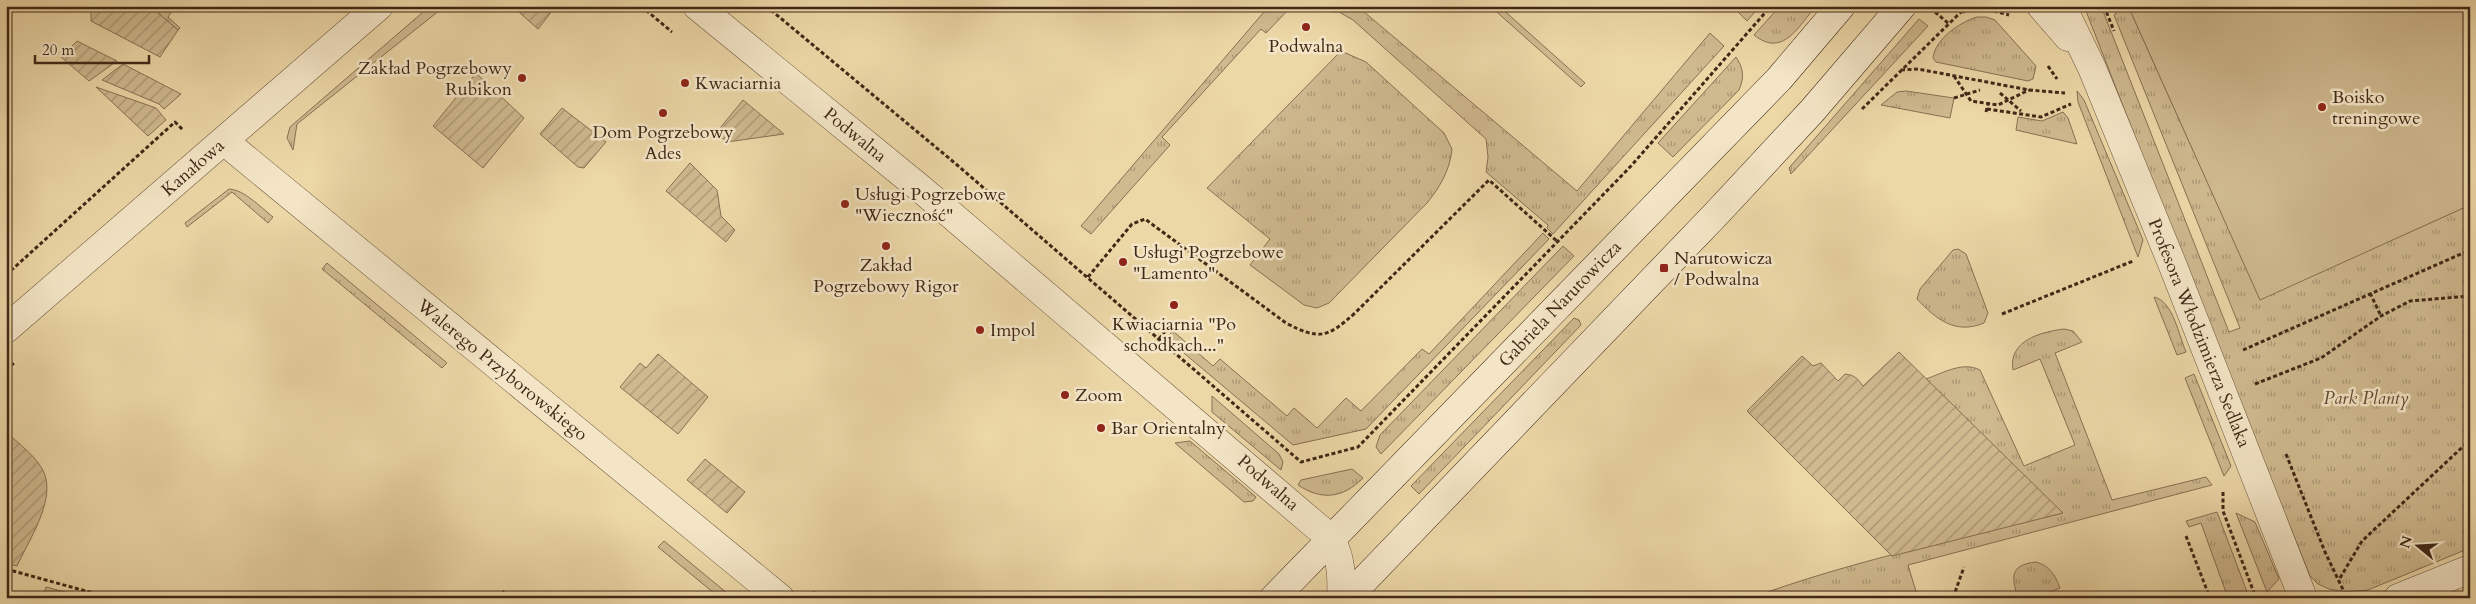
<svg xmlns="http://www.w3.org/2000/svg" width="2476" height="604" font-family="Cardo,serif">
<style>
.grass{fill:url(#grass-tufts);stroke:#887053}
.garden{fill:url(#garden-furrows);stroke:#887053}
.pitch{fill:#cfb98f;stroke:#887053}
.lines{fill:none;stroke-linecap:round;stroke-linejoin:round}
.street-casing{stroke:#6b543b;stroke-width:29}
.secondary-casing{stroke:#402817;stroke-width:29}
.path{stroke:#402817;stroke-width:3;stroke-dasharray:4 2.5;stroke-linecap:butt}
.street{stroke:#f3e5c6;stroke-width:28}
.secondary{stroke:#f3e5c6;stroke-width:28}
.poi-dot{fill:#8f2418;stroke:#f3e5c6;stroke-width:2}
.labels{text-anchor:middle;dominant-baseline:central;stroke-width:5;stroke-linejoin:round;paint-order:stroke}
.poi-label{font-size:18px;fill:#402817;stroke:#f3e5c6;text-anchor:start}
.street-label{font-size:18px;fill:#402817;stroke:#f3e5c6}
.park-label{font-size:18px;font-style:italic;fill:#5d452f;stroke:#f3e5c6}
</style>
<defs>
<pattern id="grass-tufts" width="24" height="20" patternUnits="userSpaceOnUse" patternTransform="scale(1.25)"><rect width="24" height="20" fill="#cfb98f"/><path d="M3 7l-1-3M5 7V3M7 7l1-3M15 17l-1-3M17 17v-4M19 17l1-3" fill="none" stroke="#a99674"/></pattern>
<pattern id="garden-furrows" width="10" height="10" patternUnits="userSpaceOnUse" patternTransform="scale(1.25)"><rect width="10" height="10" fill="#cfb98f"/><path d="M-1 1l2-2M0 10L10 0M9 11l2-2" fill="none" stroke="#a99674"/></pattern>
</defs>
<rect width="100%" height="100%" fill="#ecd7a7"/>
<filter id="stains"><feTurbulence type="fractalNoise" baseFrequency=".004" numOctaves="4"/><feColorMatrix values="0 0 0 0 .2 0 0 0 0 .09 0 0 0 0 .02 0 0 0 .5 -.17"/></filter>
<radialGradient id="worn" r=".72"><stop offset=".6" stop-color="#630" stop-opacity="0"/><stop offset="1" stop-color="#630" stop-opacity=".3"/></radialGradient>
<path class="grass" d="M150,6H167L172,11L168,17L180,28L178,30Z
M430,6H445L297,124L293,150L287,138L290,127Z
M1269,6H1292L1266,33L1261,29L1162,137L1170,145L1091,234L1081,226Z
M1325,6H1357L1577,191L1710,33L1724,46L1553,234L1547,228L1548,225L1486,172L1488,157L1486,139L1353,20L1339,12H1331Z
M1490,6H1499L1585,83L1581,87Z
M1732,6H1760L1747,21Z
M1780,6H1816C1798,27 1783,58 1754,35Z
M2084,6H2101L2229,332L2240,328L2114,15L2116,14L2113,6H2138L2130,10L2260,299L2470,205V548L2368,590L2345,592L2329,589L2318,584L2310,576L2214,339Z
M1977,17H1986L1995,20L2036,66L2033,79L2028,81L1936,62L1933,58C1935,39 1960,22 1977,17Z
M1919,19L1928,26L1791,174L1789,168Z
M1341,51L1366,62L1444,133L1452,149C1450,170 1440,187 1427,203L1329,303L1317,308L1304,305L1250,265L1270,239L1207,188Z
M1736,57C1743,68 1745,76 1739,90L1673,157L1658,143Z
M1906,91L1954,98L1950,118L1881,105L1897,92Z
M2077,91L2084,100L2143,240L2138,257L2078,102Z
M2063,112L2068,118L2077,144L2016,130L2018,117L2042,121Z
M229,189C245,190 260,207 273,217L268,223L232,192L187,227L185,223Z
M1543,233L1549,239L1366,429L1293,445L1166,338L1173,331L1213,366L1220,359L1287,416L1294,408L1317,428L1346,398L1361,411L1422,349L1429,354Z
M1563,246L1574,256L1381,454L1376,447L1380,435Z
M1958,249L1966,254L1988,313L1984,323C1955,335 1936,319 1917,299L1920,289L1953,250Z
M327,263L447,363L442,368L322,269Z
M2154,297C2173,301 2179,336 2186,352L2177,355Z
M1574,318L1579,320L1581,325L1419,494L1411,486Z
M2064,329L2073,331L2082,342L2055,353L2112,500L2206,477L2212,485L1908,565L1918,598H1751C1851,561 1958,539 2062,513L1926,379C1943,373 1963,361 1980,370L2024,466L2075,445L2040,359L2013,370C2008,341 2040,332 2064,329Z
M2194,374L2231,466L2224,476L2185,378Z
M1212,396L1279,454L1283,462L1281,470L1212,412Z
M1190,441L1256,497L1253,501L1244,502L1175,443Z
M1352,469L1363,478C1343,498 1322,501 1298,485L1301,480Z
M2217,512L2249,597L2248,598H2228L2201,523L2189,527L2186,521Z
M2236,513L2255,522L2279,579L2267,592Z
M664,541L733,598H720L658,547Z
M2036,562C2050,566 2055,575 2060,588L2036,598H2018C2011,576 2010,565 2036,562Z
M46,587L88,598H43Z"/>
<path class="garden" d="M94,6H150L178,30L160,57L91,21V10Z
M512,6H556L538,29Z
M77,41L117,61L89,81L61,57Z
M123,64L181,94L164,109L159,104L102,80Z
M476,73L524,118L483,168L433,126Z
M96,87L156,108L166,120L148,136Z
M743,100L784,134L727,142L716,133Z
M562,108L606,142L584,168L578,167L540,134Z
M690,163L717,190L721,216L735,230L726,242L666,191Z
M1899,352L2063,513L1892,556L1747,411L1802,356L1813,366L1821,363L1838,381L1845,374C1855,375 1858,379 1863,386Z
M658,354L708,397L678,434L620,387L640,363L646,368Z
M6,432C19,444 39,458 45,475C54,503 29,540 17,566L6,563Z
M705,459L745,492L727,513L687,480Z"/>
<path class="pitch" d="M2138,6H2470V205L2260,300L2130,10Z"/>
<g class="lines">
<g class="street-casing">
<path id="street" d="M697,6L921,189L1315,525C1320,529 1326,534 1330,539C1341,554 1342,580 1341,598
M2041,6L2068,37
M2062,6L2092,68L2173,266L2303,598
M224,141L780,598
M6,329L379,6
M2398,598L2470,569"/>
</g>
<g class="secondary-casing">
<path id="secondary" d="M1274,598L1779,79L1841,6
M1347,598L1717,213L1812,111L1902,6"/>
</g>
<path class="path" d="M641,6L672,32
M766,6L956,164L1301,462L1358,447L1631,166L1771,6
M2104,6L2114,31
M413,11L418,6
M1935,12L1948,23
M1962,12L1983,8L2009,15
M2048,66L2057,79
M1901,70L1918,69L2029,90L2065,93
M1954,76L1971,101L1998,105L2029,90
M2000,93L2021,111
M1954,98L1980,90
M1862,109L1967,6
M1987,109L2041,117L2071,104
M1986,112L1988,104
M6,275L175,122L183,130
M1088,277L1132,224L1145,219L1286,323C1320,341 1328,337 1355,313L1489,180L1558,242
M2370,293L2381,316
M2002,314L2133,261
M1159,339L1171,324
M2243,350L2470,250
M6,370L15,362
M2255,384L2321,358L2381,316L2410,301L2470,296
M2286,454L2325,552L2347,598
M2223,492V511L2256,598
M2186,536L2210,598
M6,569L111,598
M2340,578L2362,541L2470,440
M813,592L820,598
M500,598L504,591
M1953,598L1964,567"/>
<use href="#street" class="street"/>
<use href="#secondary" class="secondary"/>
</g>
<g class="poi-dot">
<circle cx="1306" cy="27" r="5"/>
<circle cx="522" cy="78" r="5"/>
<circle cx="685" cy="83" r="5"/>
<circle cx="2322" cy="107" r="5"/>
<circle cx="663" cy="113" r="5"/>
<circle cx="845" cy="204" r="5"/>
<circle cx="886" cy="246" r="5"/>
<circle cx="1123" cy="262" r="5"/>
<rect x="1659" y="263" width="10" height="10" rx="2.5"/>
<circle cx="1174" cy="305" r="5"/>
<circle cx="980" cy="330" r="5"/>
<circle cx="1065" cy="395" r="5"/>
<circle cx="1101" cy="428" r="5"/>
</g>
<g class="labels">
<g class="poi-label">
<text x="1306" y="46" text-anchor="middle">Podwalna</text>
<text x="512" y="68" text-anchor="end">Zakład Pogrzebowy<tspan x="512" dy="21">Rubikon</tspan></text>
<text x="695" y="83">Kwaciarnia</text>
<text x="2332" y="97">Boisko<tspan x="2332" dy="21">treningowe</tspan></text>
<text x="663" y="132" text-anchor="middle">Dom Pogrzebowy<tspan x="663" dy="21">Ades</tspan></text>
<text x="855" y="194">Usługi Pogrzebowe<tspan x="855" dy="21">"Wieczność"</tspan></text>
<text x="1133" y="252">Usługi Pogrzebowe<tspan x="1133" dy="21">"Lamento"</tspan></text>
<text x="1674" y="258">Narutowicza<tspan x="1674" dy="21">/ Podwalna</tspan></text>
<text x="886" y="265" text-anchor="middle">Zakład<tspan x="886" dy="21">Pogrzebowy Rigor</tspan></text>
<text x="1174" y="324" text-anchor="middle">Kwiaciarnia "Po<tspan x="1174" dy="21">schodkach..."</tspan></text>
<text x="990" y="330">Impol</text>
<text x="1075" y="395">Zoom</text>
<text x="1111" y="428">Bar Orientalny</text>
</g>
<g class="street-label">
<text transform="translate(855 135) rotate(39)">Podwalna</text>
<text transform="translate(193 168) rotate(-41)">Kanałowa</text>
<text transform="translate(1560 304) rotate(-46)">Gabriela Narutowicza</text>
<text transform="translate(2199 333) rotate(68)">Profesora Włodzimierza Sedlaka</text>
<text transform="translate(502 370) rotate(39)">Walerego Przyborowskiego</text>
<text transform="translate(1268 483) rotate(41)">Podwalna</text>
</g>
<g class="park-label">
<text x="2366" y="398">Park Planty</text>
</g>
</g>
<rect width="2476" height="604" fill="none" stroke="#ecd7a7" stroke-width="25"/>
<rect x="8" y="8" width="2461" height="589" fill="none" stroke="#402817" stroke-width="2.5"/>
<rect x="12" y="12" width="2451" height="579" fill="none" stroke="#402817"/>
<g transform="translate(2418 546) rotate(288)" stroke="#f3e5c6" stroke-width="4" paint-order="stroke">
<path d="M0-4L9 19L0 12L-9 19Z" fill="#402817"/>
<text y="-8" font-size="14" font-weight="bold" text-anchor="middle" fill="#402817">N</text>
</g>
<path d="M35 55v8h114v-8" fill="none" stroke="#402817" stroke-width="2.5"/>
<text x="42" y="55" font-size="15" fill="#402817" stroke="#f3e5c6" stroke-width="4" paint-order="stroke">20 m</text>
<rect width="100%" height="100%" filter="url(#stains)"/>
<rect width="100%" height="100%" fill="url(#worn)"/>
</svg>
